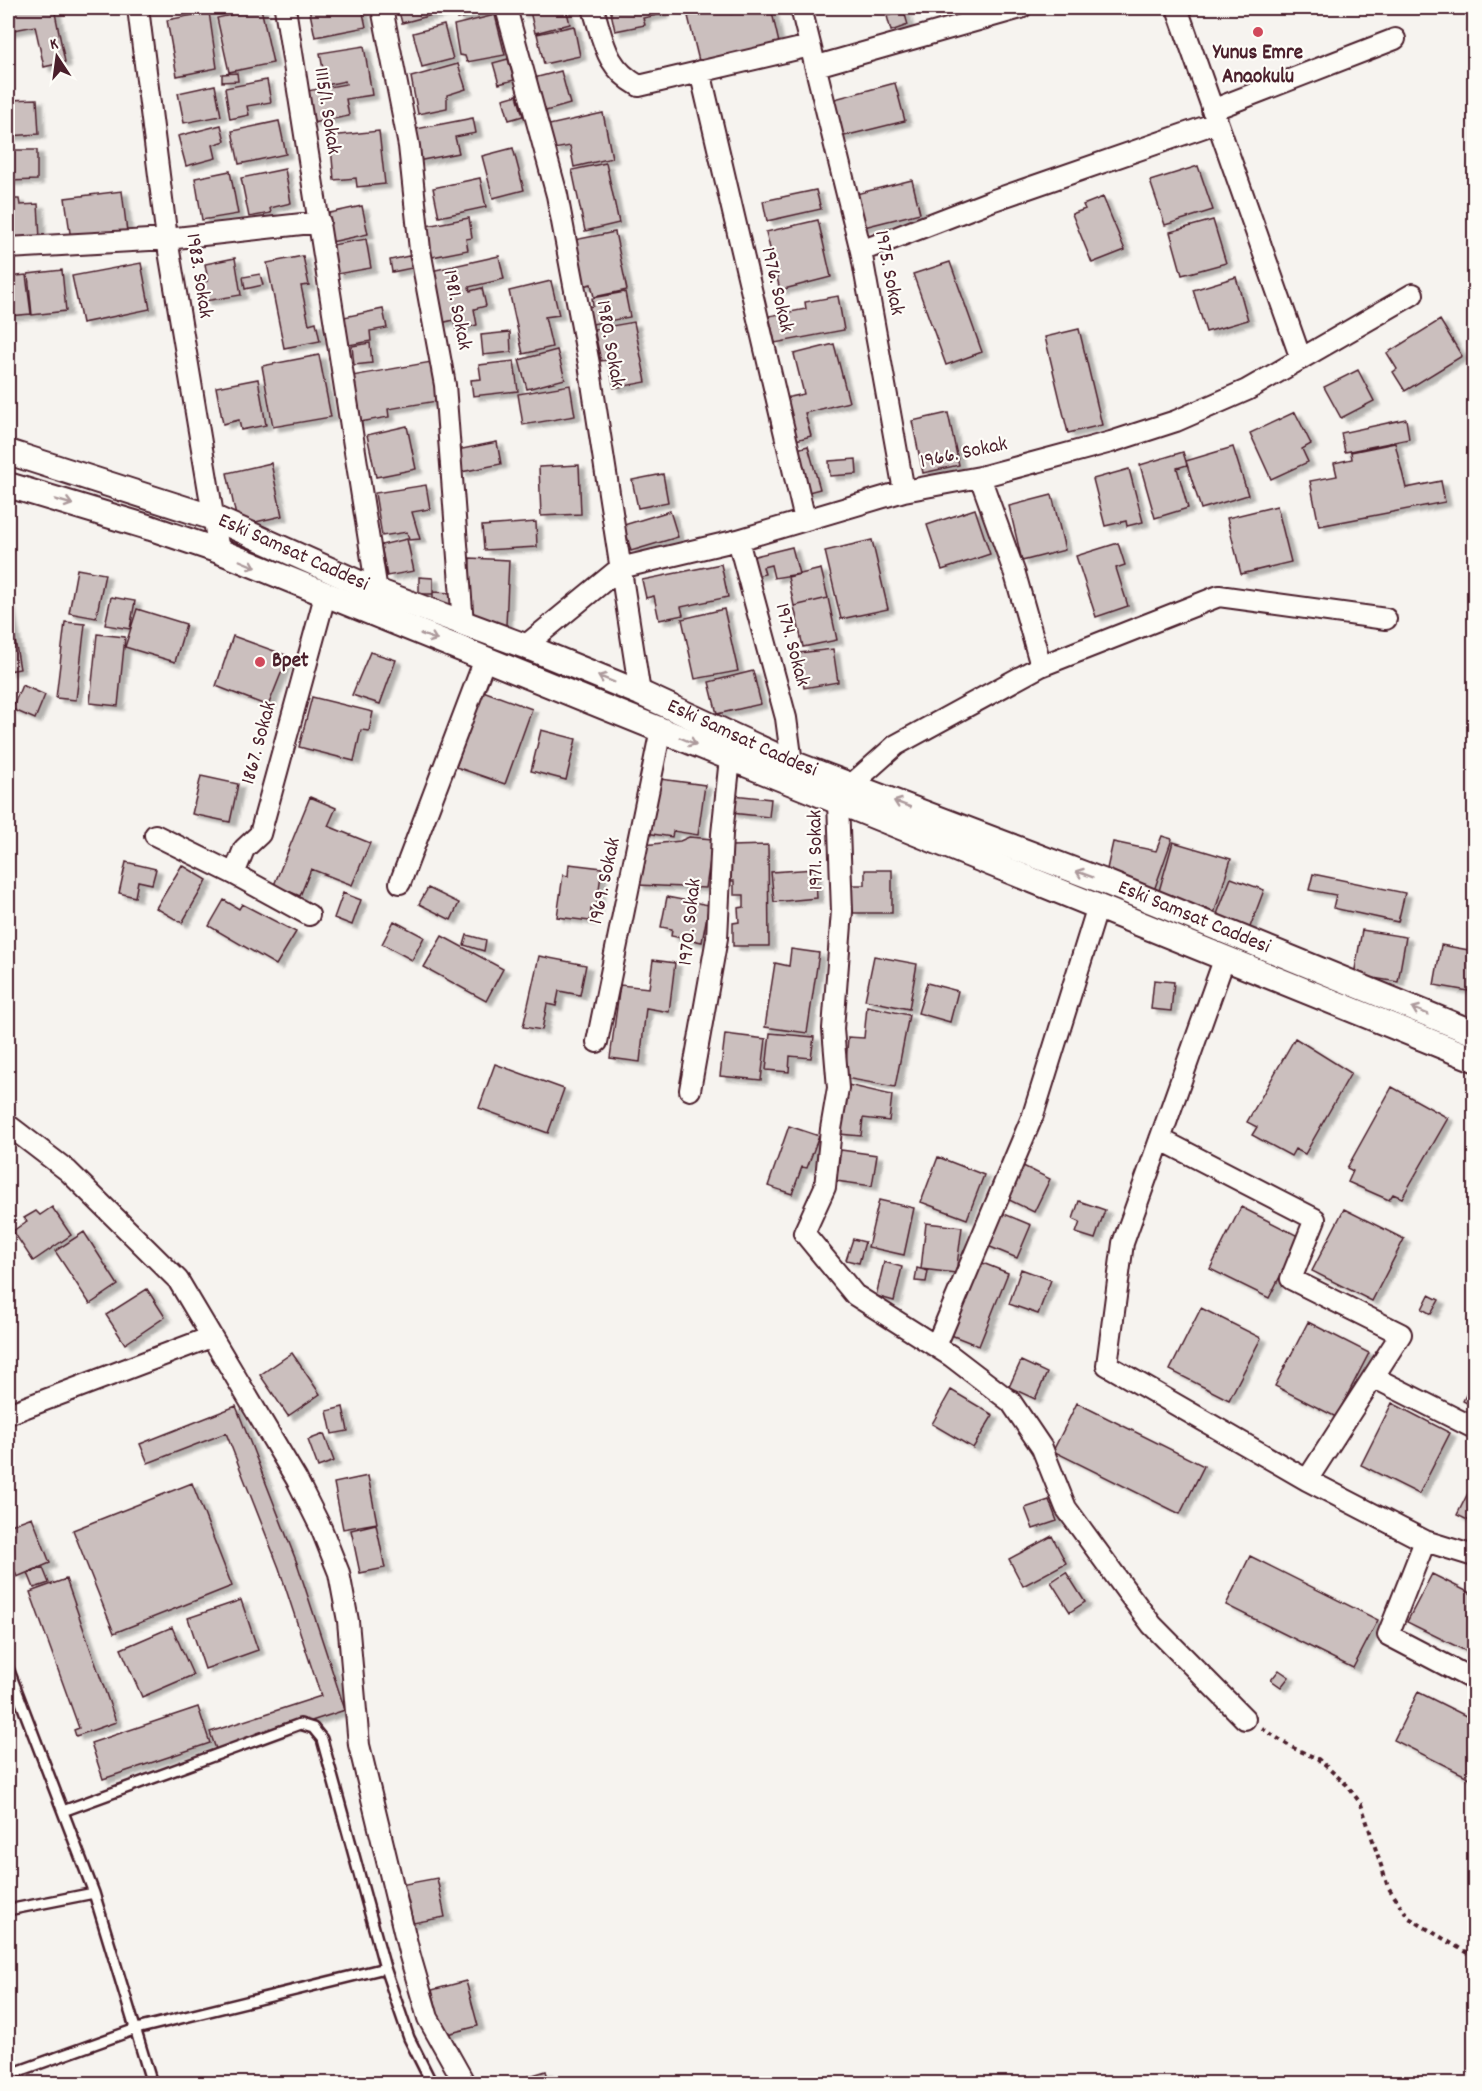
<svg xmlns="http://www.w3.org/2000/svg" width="1482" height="2091" font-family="Dekko,sans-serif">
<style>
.building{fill:#cbbfbe;stroke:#4a1f2b;stroke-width:1.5;filter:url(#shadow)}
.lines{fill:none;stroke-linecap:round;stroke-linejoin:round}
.service-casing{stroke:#4a1f2b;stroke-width:14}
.minor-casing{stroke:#4a1f2b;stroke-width:24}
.tertiary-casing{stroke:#4a1f2b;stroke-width:28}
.path{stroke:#4a1f2b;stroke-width:4;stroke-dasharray:4.5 4.5;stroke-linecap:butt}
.service{stroke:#fdfcf7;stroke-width:9}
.minor{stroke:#fdfcf7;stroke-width:20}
.tertiary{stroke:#fdfcf7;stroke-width:24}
.oneway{stroke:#ac999b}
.poi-dot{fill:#d1495b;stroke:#fdfcf7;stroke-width:2}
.labels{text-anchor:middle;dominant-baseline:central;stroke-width:4.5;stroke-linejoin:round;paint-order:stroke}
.poi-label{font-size:21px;font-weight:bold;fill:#4a1f2b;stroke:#fdfcf7}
.street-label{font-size:21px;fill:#4a1f2b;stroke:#fdfcf7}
</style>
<defs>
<filter id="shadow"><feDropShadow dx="6" dy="4" stdDeviation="1.5" flood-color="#0004"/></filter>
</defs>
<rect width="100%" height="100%" fill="#f6f3ef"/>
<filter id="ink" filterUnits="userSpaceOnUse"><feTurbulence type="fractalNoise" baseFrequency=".0167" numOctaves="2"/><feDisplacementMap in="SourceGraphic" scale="12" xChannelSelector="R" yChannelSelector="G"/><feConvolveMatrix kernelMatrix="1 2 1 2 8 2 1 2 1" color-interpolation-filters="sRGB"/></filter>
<g filter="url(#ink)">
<path class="building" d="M8,8H54L65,62L44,67L35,26L8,31Z
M261,8L273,63L229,72L217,18Z
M309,8H362L366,27L315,37Z
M398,8H488L489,11L458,19L455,9L402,23Z
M519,8H566L570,24L535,33L530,11L520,13Z
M610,8H661L663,14L643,18L645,25L615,31Z
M728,8L731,14L757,8H771L779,43L699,61L688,16Z
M904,11L908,25L891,31L887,16Z
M209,12L217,68L177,76L167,20Z
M495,15L505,55L467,62L465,56L459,55L454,25Z
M444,25L453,59L422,67L413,33Z
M574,26L580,56L544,64L537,34Z
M364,46L372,95L346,99L349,116L312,123L307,91L346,84L345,81L326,85L320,53Z
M508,59L514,80L499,84L493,63Z
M458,64L466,89L447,95V108L418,114L411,77Z
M561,71L570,104L539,113L530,79Z
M237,73L238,81L222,82V74Z
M267,80L271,102L247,106L249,115L230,119L225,88Z
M895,83L905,121L840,137L831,100Z
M215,85L221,116L184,123L178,93Z
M517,95L523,116L509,120L503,99Z
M37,99L39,134L8,136V100Z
M603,113L612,158L574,167L570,146L554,149L549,125Z
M473,118L476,133L455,137L459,153L417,161L411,130Z
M279,121L286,154L239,164L232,131Z
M221,125L225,141L213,145L216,158L186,166L178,136Z
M379,131L385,184L357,187L356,178L334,180L330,136Z
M513,148L524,190L493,198L482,156Z
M8,150H37V180L8,181Z
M606,163L619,223L585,231L572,170Z
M1198,166L1213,210L1165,225L1150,181Z
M285,169L291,203L270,208L271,213L249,217L241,178Z
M230,171L238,214L202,220L195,178Z
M480,178L486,207L439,217L433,188Z
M912,180L920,213L860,228L852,195Z
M816,190L821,209L767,221L763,201Z
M122,191L127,232L71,240L65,198Z
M1103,197L1125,250L1092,263L1072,214L1085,209L1083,205Z
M8,199H19L20,205L38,204L40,239L8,240Z
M362,206L368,234L331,242L325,214Z
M469,218L472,238L466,239L468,250L432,257L426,226Z
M818,220L831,277L780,290L766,232Z
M1213,220L1226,263L1182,275L1170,232Z
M615,232L627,290L594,297L591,284L583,286L574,240Z
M366,239L371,268L337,274L332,245Z
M303,256L309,285L301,286L309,324L316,322L320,341L284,348L267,263Z
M409,256L412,268L392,272L390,260Z
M499,256L504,279L469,287L470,291L482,288L486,306L474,309L477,325L456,330L454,320L441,323L431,271Z
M235,258L241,295L205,301L201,282L208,281L205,264Z
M950,262L982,352L946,365L913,274Z
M141,263L150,309L82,323L72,276Z
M62,270L66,311L32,315L28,274Z
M260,274L263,285L245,289L243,277Z
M26,275L31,314L8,316V277Z
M1236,277L1248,320L1206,332L1193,290Z
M551,281L559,315L545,317L552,347L523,354L509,291Z
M625,292L630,317L587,325L583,307L593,306L592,298Z
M838,296L844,330L775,343L769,316L806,309L805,302Z
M383,309L387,328L370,331L371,341L349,345L344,317Z
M1440,320L1462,356L1405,391L1393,372L1397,369L1387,353Z
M634,322L646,382L614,388L608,360L601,361L594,329Z
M1079,329L1102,425L1068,433L1045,337Z
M510,332L511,352L483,355L481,335Z
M370,343L372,363L354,365L352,346Z
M834,344L849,402L805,413L811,436L796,440L785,398L804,394L794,354Z
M557,350L565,379L527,389L519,360Z
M319,355L331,417L273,427L262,366Z
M514,361L518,391L473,396L471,380L481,379L479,365Z
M431,362L437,401L388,409L389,417L354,423L346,377Z
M1358,370L1374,401L1341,418L1324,387Z
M258,379L266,425L241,430L239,420L223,424L216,387Z
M570,385L575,416L523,425L518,394Z
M1295,412L1311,444L1302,449L1308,462L1271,479L1250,433Z
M948,413L959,465L923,473L912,421Z
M1406,419L1409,439L1345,452L1341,433Z
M407,426L416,469L376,477L367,435Z
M497,442L501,464L461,472L457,450Z
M1395,443L1406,488L1441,481L1445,502L1319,526L1310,481L1337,476L1334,463L1352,459L1351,452Z
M808,446L820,489L801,494L797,449Z
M1233,447L1248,495L1201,509L1186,461Z
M1183,452L1187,465L1177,468L1188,508L1155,518L1140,465Z
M856,459L857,474L830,476L829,461Z
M271,463L282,516L238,526L227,473Z
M579,465L581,514L541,516L539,467Z
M1129,469L1143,522L1127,526L1126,521L1105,526L1093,479Z
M663,474L668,502L638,508L632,480Z
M426,485L430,509L412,512L420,539L409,540L407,532L382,536L375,493Z
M1052,495L1065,550L1022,561L1009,506Z
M1277,506L1291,562L1241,574L1227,518Z
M975,509L990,554L942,570L927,525Z
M670,511L678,537L631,551L624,525Z
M536,522L537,547L484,550L482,526Z
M407,539L414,571L387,576L381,545Z
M872,540L888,609L841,619L825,551Z
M1118,543L1125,565L1116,568L1128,606L1096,617L1076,556Z
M792,547L799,574L774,578L771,565L763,567L765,574L755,576L751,557Z
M470,558L509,560L506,625L467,623Z
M721,564L728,597L681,607L683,615L659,620L654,596L646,598L642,580Z
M77,569L105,574L96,618L69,613Z
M821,569L828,598L794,606L788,577Z
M419,577L433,578V594H419Z
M433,592L452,593L451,609L433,608Z
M111,597L135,601L130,629L105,625Z
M828,598L837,640L803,647L794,606Z
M8,600L20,669L8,671Z
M137,609L186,624L175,662L125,647Z
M724,609L738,671L695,679L682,619Z
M65,622L85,624L76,700L56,698Z
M97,634L125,637L118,706L90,703Z
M233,636L288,656L268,706L216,686Z
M833,649L838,682L804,688L799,653Z
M370,652L396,660L380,704L352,695Z
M753,671L761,704L717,714L709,682Z
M22,685L45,695L35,719L12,709Z
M483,691L532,709L505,784L456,767Z
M312,697L373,712L369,731L361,730L354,761L299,747Z
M541,730L576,739L566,780L531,771Z
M201,776L238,784L230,822L192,814Z
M653,778L705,785L698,835L673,831L672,837L646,833Z
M733,795L771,799L769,817L731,813Z
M310,797L336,808L328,826L370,843L352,885L311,869L300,896L274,885Z
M1162,836L1172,839L1151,899L1105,878L1113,842L1156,851Z
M689,837L713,839L706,888L638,885L644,845L680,841Z
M1173,842L1231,859L1214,914L1157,898Z
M768,845L769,946H733V923L739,922L738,908L744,907V895H734V881H730V846Z
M126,862L156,869L152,884L138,881L135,897L119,893Z
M569,864L602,868L596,910L591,909L590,921L557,917L563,875L568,876Z
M182,865L207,880L182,923L156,908Z
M815,869L817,898L774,902L771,872Z
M865,870H892V913H852V885H865Z
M1313,874L1405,893L1398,922L1333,908L1336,895L1309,890Z
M1231,878L1264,890L1247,935L1214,922Z
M428,888L459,903L451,920L419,904Z
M343,893L361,900L352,925L334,918Z
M667,897L709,905L702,942L671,936L672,929L661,927Z
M224,900L239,909L242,904L296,932L276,965L209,926Z
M394,921L424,937L412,960L382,944Z
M1362,930L1406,937L1398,982L1354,975Z
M467,935L486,940L484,951L464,945Z
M442,936L503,969L486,1001L424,967Z
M1441,945L1474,951V992L1434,985Z
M791,949L819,953L807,1033L765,1027L775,963L789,966Z
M539,956L586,965L580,995L559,991L556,1006L547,1004L542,1030L523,1027Z
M874,956L917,964L909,1009L865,1000Z
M653,960L675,963L669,1012L646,1008L640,1062L610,1058L620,985L649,988Z
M1154,980L1174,982L1171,1011L1151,1009Z
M927,983L958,991L950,1022L918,1013Z
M867,1006L909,1015L895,1087L845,1078L848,1037L864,1038Z
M770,1033L814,1037L811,1058L790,1056L789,1072L766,1070Z
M725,1034L766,1039L761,1080L720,1076Z
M1295,1038L1351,1073L1305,1154L1295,1149L1291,1156L1252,1135L1257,1127L1247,1122Z
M495,1064L564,1089L548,1133L479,1108Z
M848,1085L892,1095L889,1121L863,1118L861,1136L839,1134Z
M1392,1087L1448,1118L1402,1198L1393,1194L1389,1200L1348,1182L1353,1171L1347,1168Z
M789,1126L819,1136L807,1168L802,1167L792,1194L768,1186Z
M841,1150L877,1155L872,1186L836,1181Z
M938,1157L984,1175L967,1219L921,1202Z
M1017,1163L1050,1179L1034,1212L1001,1196Z
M879,1200L914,1208L904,1255L868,1247Z
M1079,1201L1105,1210L1095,1239L1076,1233L1080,1222L1073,1219Z
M52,1207L71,1235L33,1261L13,1231L27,1221L24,1218L36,1211L40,1215Z
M1241,1207L1300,1237L1269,1298L1210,1269Z
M1344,1209L1404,1239L1372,1301L1312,1271Z
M997,1211L1031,1225L1017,1258L983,1244Z
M926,1223L962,1227L956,1273L921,1269Z
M84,1232L118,1285L90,1304L55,1251Z
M853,1239L865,1242L859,1263L846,1260Z
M975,1260L1008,1273L979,1346L946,1333Z
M884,1262L902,1267L894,1301L876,1296Z
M917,1268L928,1271L926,1282L915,1281Z
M1021,1269L1051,1280L1038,1314L1009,1304Z
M147,1289L165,1317L125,1344L106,1315Z
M1429,1295L1439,1300L1431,1314L1422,1309Z
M1201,1308L1261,1338L1229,1400L1170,1370Z
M1308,1322L1369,1353L1336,1417L1275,1386Z
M292,1353L320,1394L288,1416L260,1375Z
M1021,1361L1047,1373L1035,1399L1009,1387Z
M1474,1379V1407L1463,1401Z
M951,1390L993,1415L973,1448L932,1424Z
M1077,1403L1204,1466L1180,1514L1053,1451Z
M1392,1403L1450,1433L1419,1494L1361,1465Z
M236,1406L297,1563L345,1710L217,1752L210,1732L321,1696L279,1568L226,1433L148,1463L140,1444Z
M343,1407L348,1431L332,1434L327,1411Z
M324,1434L334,1461L318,1467L308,1440Z
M368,1476L377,1523L343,1529L334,1483Z
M1474,1481V1523L1457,1515Z
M192,1483L232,1586L114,1633L73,1530Z
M1049,1500L1057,1521L1033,1529L1025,1508Z
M32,1517L50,1563L17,1577L8,1554V1526Z
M376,1524L385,1568L360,1573L351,1530Z
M1052,1536L1066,1563L1023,1586L1009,1559Z
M1250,1556L1378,1620L1353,1668L1226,1605Z
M43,1568L49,1583L34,1588L28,1573Z
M1066,1572L1085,1602L1070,1612L1051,1582Z
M1432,1574L1474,1595V1655L1407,1622Z
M66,1579L116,1722L76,1736L74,1730L79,1728L30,1592Z
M241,1600L258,1650L205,1669L188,1618Z
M172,1627L193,1675L142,1697L121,1649Z
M1279,1670L1289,1677L1281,1687L1271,1680Z
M1418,1692L1474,1720V1780L1394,1740Z
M198,1707L210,1743L103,1779L91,1743Z
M437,1878L445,1917L408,1924L400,1885Z
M466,1981L478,2026L443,2035L432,1990Z
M546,2071L550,2084H528L526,2077Z"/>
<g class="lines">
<g class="service-casing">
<path id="service" d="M8,1668L94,1893L8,1910
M63,1811L300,1724L313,1728L322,1739L385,1968L409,2038L432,2084
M94,1893L152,2084
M8,2075L136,2029L385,1968"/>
</g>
<g class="minor-casing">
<path id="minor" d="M138,8L167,239L219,551
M285,8L377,591
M382,8L409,146L420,250L445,385L463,624
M506,8L557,195L589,364L640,693
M593,8C604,42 605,67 639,86L810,46
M801,8L861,251L904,491
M1177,8L1301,359
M817,66L1021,8
M700,71L805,520
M1212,110L1395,39
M8,248L167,239L320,222
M861,251L991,201L1216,123
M980,477L1015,574L1041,666
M738,540L786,718L792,763
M525,646L620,568L738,540L904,491L980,477L1111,442L1176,421L1247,390L1413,294
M155,835L234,874L244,849L260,834L325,596
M234,874L309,915
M400,883L485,659
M1224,960L1123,1243L1107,1365L1307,1480L1425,1541L1474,1556
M597,1042L661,729
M690,1090L717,938L722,834L730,758
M8,1125L68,1171L178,1280L297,1480L321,1528L339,1573L348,1621L359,1745L410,1956L428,2018L465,2084
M1160,1139L1315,1219L1291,1279L1401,1334L1307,1480
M936,1346L1033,1115L1098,906
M1375,1378L1474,1428
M8,1414L211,1337
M1425,1541L1388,1635L1474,1680
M1245,1719L1152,1625L1125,1589L1066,1508L1042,1448L1011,1402L951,1356L855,1295L804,1233L825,1187L831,1129L838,1088L833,1029L842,911L838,802L851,785L896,745L1041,666L1219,596L1386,619"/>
</g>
<g class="tertiary-casing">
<g id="tertiary">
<path id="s1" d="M8,452L214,518L377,591L525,646L640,693L792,763L1105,882L1474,1033"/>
<path d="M8,485L151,528L219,551L1474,1059"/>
</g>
</g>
<path class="path" d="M1262,1728L1291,1747L1318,1759L1347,1785L1361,1804L1388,1887L1409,1918L1474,1957"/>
<use href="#service" class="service"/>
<use href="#minor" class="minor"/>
<use href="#tertiary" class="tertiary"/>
</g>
<defs><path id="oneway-shaft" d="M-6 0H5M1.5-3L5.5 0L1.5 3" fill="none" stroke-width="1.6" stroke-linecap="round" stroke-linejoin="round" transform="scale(1.5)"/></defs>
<g class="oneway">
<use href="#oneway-shaft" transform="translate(64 502) rotate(16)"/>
<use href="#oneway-shaft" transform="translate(248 564) rotate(23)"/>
<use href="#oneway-shaft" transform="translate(429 637) rotate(21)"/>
<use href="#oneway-shaft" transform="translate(606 679) rotate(-158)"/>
<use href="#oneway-shaft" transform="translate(688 741) rotate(23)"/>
<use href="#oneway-shaft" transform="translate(902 804) rotate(-159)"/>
<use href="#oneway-shaft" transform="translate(1084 874) rotate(-159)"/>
<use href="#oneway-shaft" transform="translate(1420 1011) rotate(-158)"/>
</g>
</g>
<g class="poi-dot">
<circle cx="1258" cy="32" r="6"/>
<circle cx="260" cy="662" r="6"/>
</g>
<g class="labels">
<g class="poi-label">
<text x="1258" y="54">Yunus Emre<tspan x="1258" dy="24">Anaokulu</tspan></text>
<text x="272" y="662" text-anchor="start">Bpet</text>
</g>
<g class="street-label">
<text transform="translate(326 111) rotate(81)">1115/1. Sokak</text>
<text transform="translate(888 273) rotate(79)">1975. Sokak</text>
<text transform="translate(198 276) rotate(81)">1983. Sokak</text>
<text transform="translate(776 290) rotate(77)">1976. Sokak</text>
<text transform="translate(456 310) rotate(79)">1981. Sokak</text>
<text transform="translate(609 344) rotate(80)">1980. Sokak</text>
<text transform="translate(964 454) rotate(-12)">1966. Sokak</text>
<text stroke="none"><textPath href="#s1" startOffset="303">Eski Samsat Caddesi</textPath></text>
<text transform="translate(791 645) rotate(75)">1974. Sokak</text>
<text stroke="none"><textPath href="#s1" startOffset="789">Eski Samsat Caddesi</textPath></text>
<text transform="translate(260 743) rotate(-75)">1867. Sokak</text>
<text transform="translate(817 850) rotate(-91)">1971. Sokak</text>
<text transform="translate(606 881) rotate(-78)">1969. Sokak</text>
<text stroke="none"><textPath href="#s1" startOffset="1275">Eski Samsat Caddesi</textPath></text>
<text transform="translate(691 922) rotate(-84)">1970. Sokak</text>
</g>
</g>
<rect width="1482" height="2091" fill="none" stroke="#fdfcf7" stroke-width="30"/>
<rect x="15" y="15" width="1452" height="2061" fill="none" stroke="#4a1f2b" stroke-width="2" filter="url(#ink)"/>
<g transform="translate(57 57) rotate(347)" stroke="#fdfcf7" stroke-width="4.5" paint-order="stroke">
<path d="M0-4.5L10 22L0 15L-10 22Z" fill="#4a1f2b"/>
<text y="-9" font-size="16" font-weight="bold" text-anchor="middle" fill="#4a1f2b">K</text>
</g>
</svg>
